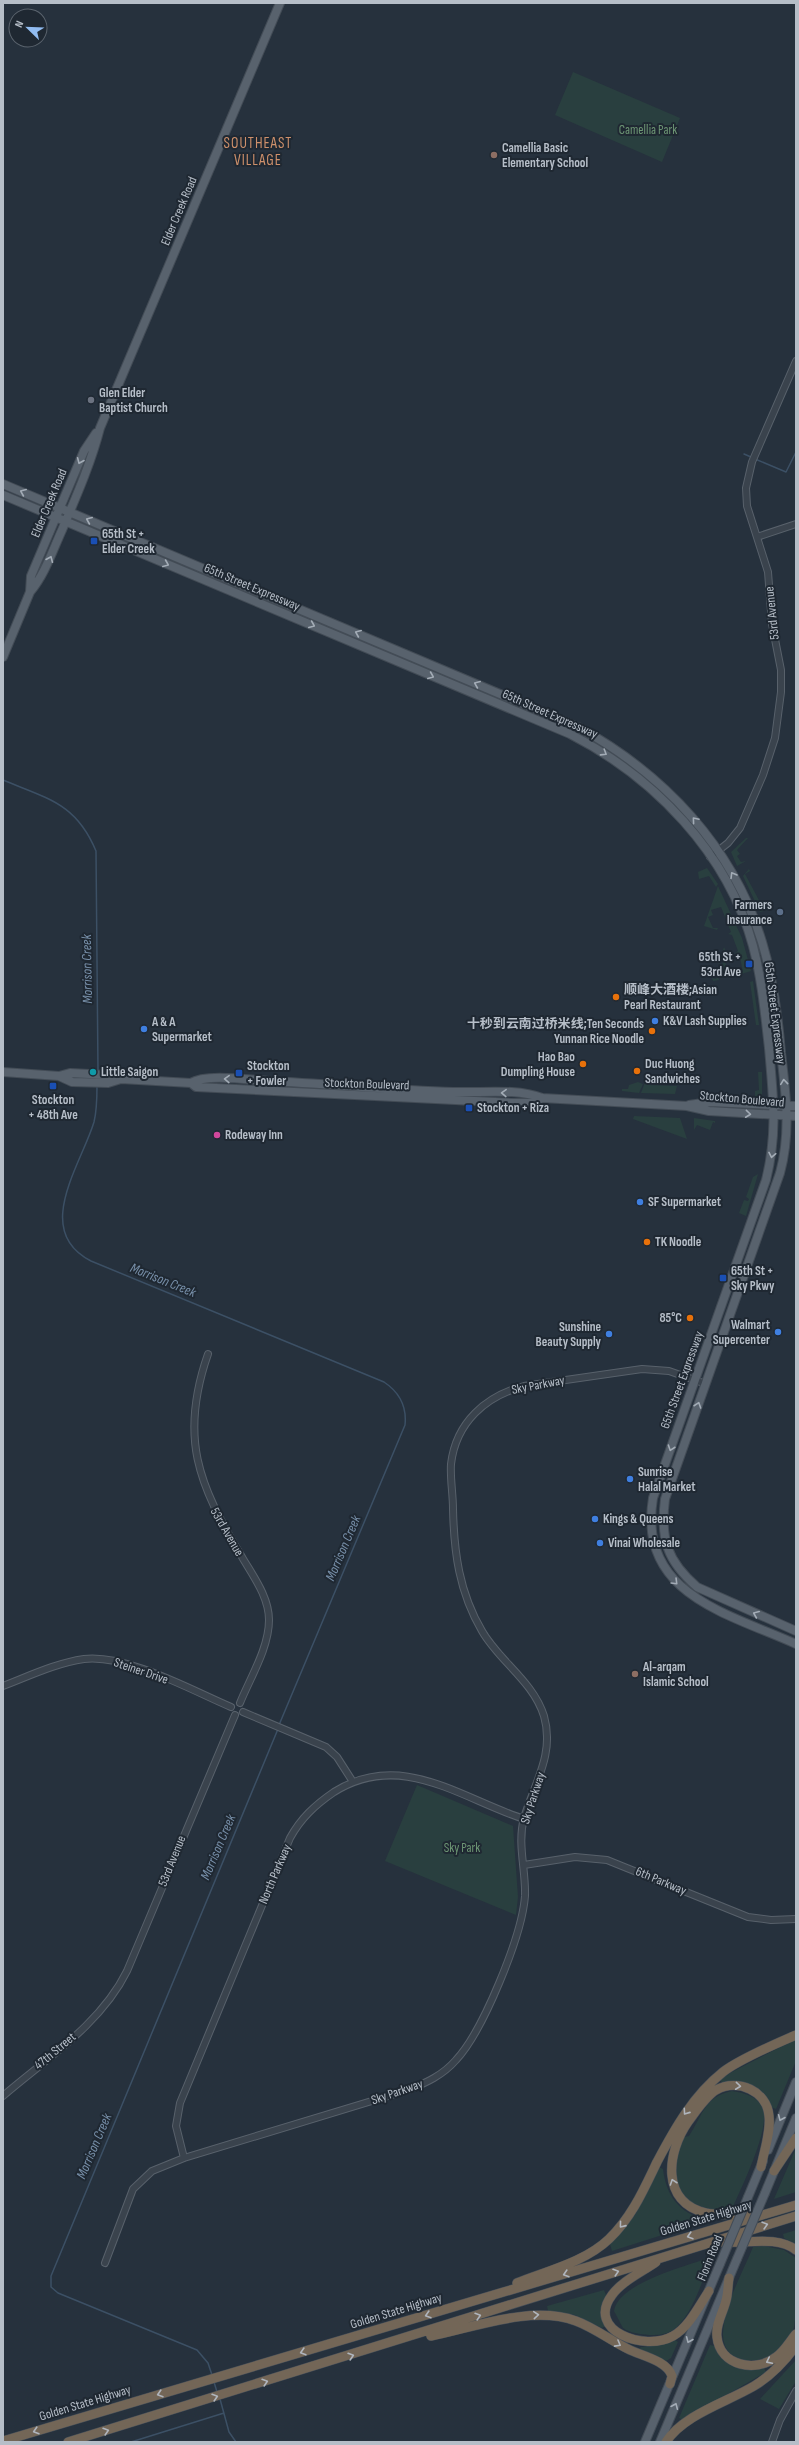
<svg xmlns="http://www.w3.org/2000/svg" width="799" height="2445" font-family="'Sofia Sans Condensed','Noto Sans SC',sans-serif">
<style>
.green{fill:#293f3f}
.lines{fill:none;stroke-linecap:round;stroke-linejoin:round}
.stream{stroke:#3c5065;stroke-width:1.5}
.minor-casing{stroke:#58616b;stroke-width:8}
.major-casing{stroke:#434c56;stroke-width:10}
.highway-casing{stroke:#454e58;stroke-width:10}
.minor{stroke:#3a434d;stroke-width:6}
.major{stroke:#58626d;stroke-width:8}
.highway{stroke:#736657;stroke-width:9}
.major-bridge-casing{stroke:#434c56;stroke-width:10;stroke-linecap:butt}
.major-bridge{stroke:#58626d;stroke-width:8}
.oneway{stroke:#a3acb6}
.oneway2{stroke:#afb5bd}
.education-dot{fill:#8d6e63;stroke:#1f2832;stroke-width:1.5}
.worship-dot{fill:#6b7280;stroke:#1f2832;stroke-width:1.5}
.transit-dot{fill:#1a4fb4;stroke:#1f2832;stroke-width:1.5}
.service-dot{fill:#5c6f8a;stroke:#1f2832;stroke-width:1.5}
.food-dot{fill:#e8710a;stroke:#1f2832;stroke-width:1.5}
.shop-dot{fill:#3f7fe0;stroke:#1f2832;stroke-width:1.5}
.culture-dot{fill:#0f9aa8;stroke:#1f2832;stroke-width:1.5}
.hotel-dot{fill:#d1479c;stroke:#1f2832;stroke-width:1.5}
.labels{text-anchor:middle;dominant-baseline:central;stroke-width:4;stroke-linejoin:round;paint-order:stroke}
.park-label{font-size:13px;fill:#6e9775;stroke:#1f2832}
.poi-label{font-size:13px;font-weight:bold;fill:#b6bec8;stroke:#1f2832;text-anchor:start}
.street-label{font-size:13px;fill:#b6bec8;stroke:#1f2832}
.water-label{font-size:14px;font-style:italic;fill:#7890aa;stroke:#1f2832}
.quarter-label{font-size:15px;letter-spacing:1px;fill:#ce906b;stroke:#1f2832}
</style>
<rect width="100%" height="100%" fill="#26313d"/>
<path class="green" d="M573,72L680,118L662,162L555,115Z
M746,838H748L737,850L740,854L737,856L741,862L746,861L737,866L731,852Z
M707,868L718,884L716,887L709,876L699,879L698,872Z
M749,869L750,871L745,874L761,904L766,906L768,910L760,912L743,876Z
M718,886L742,938L751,971L738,975L743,972L739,953L734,954L738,951L732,935L728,934L731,932L721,907L711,910L713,915L708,917L713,928H718L717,930L704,926Z
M724,947L729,958L725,959L727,972H731L732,977L729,974L718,976L719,980L713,981L712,978L716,979L721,967L718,963L722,965L726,952L723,950Z
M753,981L759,1025H756L750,982Z
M649,1072V1085L677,1086L675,1094L641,1093Z
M758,1072H762V1095L755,1096V1091L759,1090Z
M638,1082L643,1084L639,1093L622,1091V1089H628L629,1085Z
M634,1116L680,1118L687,1139L633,1119Z
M694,1118L715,1121V1123L713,1122L710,1130L697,1125L694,1130Z
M758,1174L746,1216L739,1213L744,1200L748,1201L749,1199L746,1197L753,1177Z
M417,1785L513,1826L518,1897L516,1915L385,1861Z
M796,2039V2061L776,2109L771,2107L766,2097L723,2084L720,2080L730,2073Z
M732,2091C744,2093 758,2096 763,2109C770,2130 741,2188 732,2209C701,2213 675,2201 674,2167C674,2157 680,2146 684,2137L689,2136C703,2115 704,2097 732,2091Z
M796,2148V2192L774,2199Z
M659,2167L663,2169C666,2193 676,2209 699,2218L700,2223L612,2251L610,2244L635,2215Z
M796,2230V2244L784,2238L783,2234Z
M764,2246L784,2250L796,2258V2318C794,2322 795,2323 794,2327C792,2335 782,2347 776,2352C757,2366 723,2364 723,2334C724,2305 742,2274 753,2247Z
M711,2257C704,2278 691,2318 673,2330C665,2335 657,2335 649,2335C640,2334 630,2333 623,2328L614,2311C618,2283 687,2266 711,2257Z
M604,2290L606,2295L602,2311L605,2326L602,2328L575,2315L548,2311L547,2306Z
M675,2340L678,2342L671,2358L666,2361L639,2349L641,2347L661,2345Z
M710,2345C733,2349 732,2376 764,2368L766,2372L683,2420L679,2418Z
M796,2360V2381L779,2409L760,2399Z"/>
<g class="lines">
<path class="stream" d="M744,454L751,457
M755,459L786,472L796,452
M3,780C48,799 76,803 96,851L98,1071
M97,1085C97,1097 97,1110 94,1122C81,1165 32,1231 91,1261L384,1382C399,1392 407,1406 405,1425L279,1725
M212,2375L208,2363L197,2350L58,2293L51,2287V2276L278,1729
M214,2382L217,2392
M220,2399L229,2432L236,2442
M131,2442L224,2413"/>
<g class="minor-casing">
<path id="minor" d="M757,537L796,524
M710,857L728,843L740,828L763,775L775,738L781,692V670L772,624L768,572L747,506L746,488L752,462L796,361
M208,1354C179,1437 198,1484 242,1557C253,1576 269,1597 269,1620C269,1648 250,1678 240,1703
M3,1686C29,1676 56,1663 84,1659C127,1654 191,1690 231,1707
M243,1712L326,1747L337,1757L353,1782
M524,1865L575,1857L607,1860L748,1917L771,1920L796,1919
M3,2096C46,2059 101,2024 127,1971L235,1715
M184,2158L176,2126L180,2103L290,1838C301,1818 315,1805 334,1792C401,1750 460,1798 524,1819
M105,2263L133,2189L152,2171L184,2158L408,2090C426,2083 443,2075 456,2060C483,2031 522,1936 525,1896C526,1870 517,1844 524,1818C534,1784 555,1754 544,1716C533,1681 499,1661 482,1631C459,1592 454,1552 453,1509C453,1494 450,1478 451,1464C456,1422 486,1396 524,1386L642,1369L669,1371L706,1384
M772,2442L780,2420L796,2391"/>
</g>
<g class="major-casing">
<path id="major" d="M3,484L578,727C664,774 733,847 762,942C773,978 778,1016 781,1053C786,1094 791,1133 780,1173L665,1499C660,1539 667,1561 697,1587L796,1631
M3,495L570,734C654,777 728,853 753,946C762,980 765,1014 769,1048C773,1096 778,1132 766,1180L653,1498C637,1594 727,1613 796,1644
M30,592C45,574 52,552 62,530C76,497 91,463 100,428L280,3
M3,657L30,592L31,576L56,517L84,451L96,433
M3,1072L59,1076L72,1082L108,1083L121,1079
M59,1076L70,1073L109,1075L121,1079L191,1083C206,1073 250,1080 269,1081C331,1084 392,1090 454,1092C482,1093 516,1088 542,1098L687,1106L709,1111L796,1116
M191,1083L196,1087L514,1103H533L542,1098
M689,1105L710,1102L796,1106
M768,2150L796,2082
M765,2193L796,2118
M748,2197L763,2161
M645,2442L720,2264
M660,2442L737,2259"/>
</g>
<g class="highway-casing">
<path id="highway" d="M774,2171L796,2138
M748,2214C735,2214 720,2216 706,2213C660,2202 667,2152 688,2122C696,2111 705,2097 716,2090C738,2078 767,2091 769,2116C771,2132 764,2151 761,2167
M722,2242C745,2244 777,2235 796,2250
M656,2262C642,2272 622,2281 612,2295C585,2331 645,2352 673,2336C689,2327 699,2306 709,2291
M729,2278C728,2284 728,2290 727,2296C725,2310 715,2323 717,2337C720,2366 756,2373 776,2357C784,2352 790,2341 796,2334
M517,2283C547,2271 585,2262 609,2239C632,2217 644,2189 657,2162C675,2128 693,2096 723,2072C740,2059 775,2044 796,2035
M431,2336C475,2327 532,2305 576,2321C595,2328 611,2341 630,2350C643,2356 667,2361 672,2376L670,2384
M3,2441L796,2205
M68,2442L796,2216
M666,2442C683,2415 727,2402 754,2386C771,2376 784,2362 796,2346"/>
</g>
<use href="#minor" class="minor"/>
<use href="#major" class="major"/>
<use href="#highway" class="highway"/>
<g class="major-bridge-casing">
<path id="major-bridge" d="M737,2259L765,2193
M720,2264L748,2197"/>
</g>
<use href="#major-bridge" class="major-bridge"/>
</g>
<defs><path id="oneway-chevron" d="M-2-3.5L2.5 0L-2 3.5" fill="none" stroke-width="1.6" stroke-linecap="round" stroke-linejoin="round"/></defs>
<g class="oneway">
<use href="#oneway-chevron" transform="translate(80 461) rotate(113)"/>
<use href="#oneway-chevron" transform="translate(23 492) rotate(-157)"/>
<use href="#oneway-chevron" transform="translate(89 520) rotate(-157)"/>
<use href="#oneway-chevron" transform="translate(50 559) rotate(-67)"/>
<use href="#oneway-chevron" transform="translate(166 564) rotate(23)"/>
<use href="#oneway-chevron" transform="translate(312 625) rotate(23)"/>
<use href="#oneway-chevron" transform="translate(358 633) rotate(-157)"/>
<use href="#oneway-chevron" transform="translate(431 676) rotate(23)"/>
<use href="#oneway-chevron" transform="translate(477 684) rotate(-157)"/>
<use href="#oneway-chevron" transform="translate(604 753) rotate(32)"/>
<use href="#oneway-chevron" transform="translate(695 820) rotate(-130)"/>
<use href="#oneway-chevron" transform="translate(733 875) rotate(-121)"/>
<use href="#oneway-chevron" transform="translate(227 1079) rotate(-178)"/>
<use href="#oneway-chevron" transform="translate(784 1082) rotate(-96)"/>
<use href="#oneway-chevron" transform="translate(504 1093) rotate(-178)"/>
<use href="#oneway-chevron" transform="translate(748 1114) rotate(6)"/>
<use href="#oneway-chevron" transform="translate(772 1155) rotate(101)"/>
<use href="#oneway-chevron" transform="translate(698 1405) rotate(-71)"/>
<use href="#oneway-chevron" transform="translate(671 1448) rotate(109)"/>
<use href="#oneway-chevron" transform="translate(675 1582) rotate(45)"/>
<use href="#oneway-chevron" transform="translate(756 1614) rotate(-157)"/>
<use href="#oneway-chevron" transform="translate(781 2118) rotate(113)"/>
<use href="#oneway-chevron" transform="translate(689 2340) rotate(113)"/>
<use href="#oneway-chevron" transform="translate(675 2406) rotate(-67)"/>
</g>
<g class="oneway2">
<use href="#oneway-chevron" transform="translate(738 2086) rotate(6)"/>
<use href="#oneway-chevron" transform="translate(686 2112) rotate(125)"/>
<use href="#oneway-chevron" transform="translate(673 2182) rotate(-109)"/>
<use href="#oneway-chevron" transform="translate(622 2225) rotate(129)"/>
<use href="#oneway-chevron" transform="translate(765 2225) rotate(-16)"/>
<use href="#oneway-chevron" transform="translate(690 2236) rotate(163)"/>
<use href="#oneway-chevron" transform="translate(616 2272) rotate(-18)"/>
<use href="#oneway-chevron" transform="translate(566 2274) rotate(163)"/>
<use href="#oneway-chevron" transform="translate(428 2315) rotate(163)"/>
<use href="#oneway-chevron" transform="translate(536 2315) rotate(-5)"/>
<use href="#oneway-chevron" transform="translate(478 2316) rotate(-17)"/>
<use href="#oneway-chevron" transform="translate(618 2344) rotate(29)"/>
<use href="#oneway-chevron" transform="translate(303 2352) rotate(164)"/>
<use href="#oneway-chevron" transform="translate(351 2356) rotate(-17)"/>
<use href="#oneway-chevron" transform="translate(769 2361) rotate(154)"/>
<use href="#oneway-chevron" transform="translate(265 2382) rotate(-17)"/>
<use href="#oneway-chevron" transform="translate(160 2394) rotate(163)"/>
<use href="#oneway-chevron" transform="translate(215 2397) rotate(-17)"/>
<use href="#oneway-chevron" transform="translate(36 2431) rotate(163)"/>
<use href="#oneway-chevron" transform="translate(106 2431) rotate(-17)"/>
</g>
<g class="education-dot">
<circle cx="494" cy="155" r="4"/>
<circle cx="635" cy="1674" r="4"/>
</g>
<circle class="worship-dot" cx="91" cy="400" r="4"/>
<g class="transit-dot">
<rect x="90" y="537" width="8" height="8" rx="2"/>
<rect x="745" y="960" width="8" height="8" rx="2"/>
<rect x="235" y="1069" width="8" height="8" rx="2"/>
<rect x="49" y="1082" width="8" height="8" rx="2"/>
<rect x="465" y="1104" width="8" height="8" rx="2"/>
<rect x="719" y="1274" width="8" height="8" rx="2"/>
</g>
<circle class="service-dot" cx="780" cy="912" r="4"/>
<g class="food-dot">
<circle cx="616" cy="997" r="4"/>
<circle cx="652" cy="1031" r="4"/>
<circle cx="583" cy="1064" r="4"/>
<circle cx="637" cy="1071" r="4"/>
<circle cx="647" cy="1242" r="4"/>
<circle cx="690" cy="1318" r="4"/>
</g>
<g class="shop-dot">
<circle cx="655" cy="1021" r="4"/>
<circle cx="144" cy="1029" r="4"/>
<circle cx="640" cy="1202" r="4"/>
<circle cx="778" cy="1332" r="4"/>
<circle cx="609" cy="1334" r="4"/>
<circle cx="630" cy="1479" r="4"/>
<circle cx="595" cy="1519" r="4"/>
<circle cx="600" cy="1543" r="4"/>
</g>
<circle class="culture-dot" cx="93" cy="1072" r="4"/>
<circle class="hotel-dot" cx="217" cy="1135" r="4"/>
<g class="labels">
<g class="park-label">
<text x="648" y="130">Camellia Park</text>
<text x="462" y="1848">Sky Park</text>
</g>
<g class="poi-label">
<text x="502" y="148">Camellia Basic<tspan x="502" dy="15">Elementary School</tspan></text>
<text x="99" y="393">Glen Elder<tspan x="99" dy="15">Baptist Church</tspan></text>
<text x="102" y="534">65th St +<tspan x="102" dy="15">Elder Creek</tspan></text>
<text x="772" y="905" text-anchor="end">Farmers<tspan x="772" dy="15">Insurance</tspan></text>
<text x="741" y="957" text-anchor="end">65th St +<tspan x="741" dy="15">53rd Ave</tspan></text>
<text x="624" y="990">顺峰大酒楼;Asian<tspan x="624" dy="15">Pearl Restaurant</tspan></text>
<text x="663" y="1021">K&amp;V Lash Supplies</text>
<text x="152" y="1022">A &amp; A<tspan x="152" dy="15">Supermarket</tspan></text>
<text x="644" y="1024" text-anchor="end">十秒到云南过桥米线;Ten Seconds<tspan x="644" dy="15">Yunnan Rice Noodle</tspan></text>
<text x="575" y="1057" text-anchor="end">Hao Bao<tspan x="575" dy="15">Dumpling House</tspan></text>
<text x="645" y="1064">Duc Huong<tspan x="645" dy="15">Sandwiches</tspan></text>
<text x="247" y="1066">Stockton<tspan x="247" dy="15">+ Fowler</tspan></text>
<text x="101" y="1072">Little Saigon</text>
<text x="53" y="1100" text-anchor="middle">Stockton<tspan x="53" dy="15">+ 48th Ave</tspan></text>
<text x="477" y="1108">Stockton + Riza</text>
<text x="225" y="1135">Rodeway Inn</text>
<text x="648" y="1202">SF Supermarket</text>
<text x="655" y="1242">TK Noodle</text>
<text x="731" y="1271">65th St +<tspan x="731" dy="15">Sky Pkwy</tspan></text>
<text x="682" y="1318" text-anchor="end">85°C</text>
<text x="770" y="1325" text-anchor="end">Walmart<tspan x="770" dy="15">Supercenter</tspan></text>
<text x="601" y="1327" text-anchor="end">Sunshine<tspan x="601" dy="15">Beauty Supply</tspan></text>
<text x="638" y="1472">Sunrise<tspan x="638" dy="15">Halal Market</tspan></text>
<text x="603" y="1519">Kings &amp; Queens</text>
<text x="608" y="1543">Vinai Wholesale</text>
<text x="643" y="1667">Al-arqam<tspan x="643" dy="15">Islamic School</tspan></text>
</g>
<g class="street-label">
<text transform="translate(179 211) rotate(-67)">Elder Creek Road</text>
<text transform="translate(49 503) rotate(-67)">Elder Creek Road</text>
<text transform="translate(252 587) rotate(23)">65th Street Expressway</text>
<text transform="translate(772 613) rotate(-96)">53rd Avenue</text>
<text transform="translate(550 714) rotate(24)">65th Street Expressway</text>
<text transform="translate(775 1013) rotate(83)">65th Street Expressway</text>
<text transform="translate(367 1084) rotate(2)">Stockton Boulevard</text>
<text transform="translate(742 1099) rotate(5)">Stockton Boulevard</text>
<text transform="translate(682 1380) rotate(-70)">65th Street Expressway</text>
<text transform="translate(538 1385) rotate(-11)">Sky Parkway</text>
<text transform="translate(227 1532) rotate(60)">53rd Avenue</text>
<text transform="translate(141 1671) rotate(19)">Steiner Drive</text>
<text transform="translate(533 1798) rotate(-72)">Sky Parkway</text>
<text transform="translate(172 1861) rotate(-68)">53rd Avenue</text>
<text transform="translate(275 1874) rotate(-67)">North Parkway</text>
<text transform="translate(661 1881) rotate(23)">6th Parkway</text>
<text transform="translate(55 2051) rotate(-40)">47th Street</text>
<text transform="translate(397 2092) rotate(-19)">Sky Parkway</text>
<text transform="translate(706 2218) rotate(-17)">Golden State Highway</text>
<text transform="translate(710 2258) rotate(-68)">Florin Road</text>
<text transform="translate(396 2311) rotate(-17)">Golden State Highway</text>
<text transform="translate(85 2403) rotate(-17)">Golden State Highway</text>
</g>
<g class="water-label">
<text transform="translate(87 969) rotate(-91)">Morrison Creek</text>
<text transform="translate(163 1280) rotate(22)">Morrison Creek</text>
<text transform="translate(343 1548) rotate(-67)">Morrison Creek</text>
<text transform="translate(218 1847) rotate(-67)">Morrison Creek</text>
<text transform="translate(94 2146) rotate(-67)">Morrison Creek</text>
</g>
<g class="quarter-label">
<text x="258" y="143">SOUTHEAST<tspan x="258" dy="17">VILLAGE</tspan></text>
</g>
</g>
<rect width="799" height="2445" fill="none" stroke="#b6bec8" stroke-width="8"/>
<g transform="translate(28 28) rotate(293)"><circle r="19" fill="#1f2832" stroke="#5b646e"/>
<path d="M0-3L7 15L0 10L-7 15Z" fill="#91bcf1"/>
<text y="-6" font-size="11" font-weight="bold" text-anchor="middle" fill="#b6bec8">N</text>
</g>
</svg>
